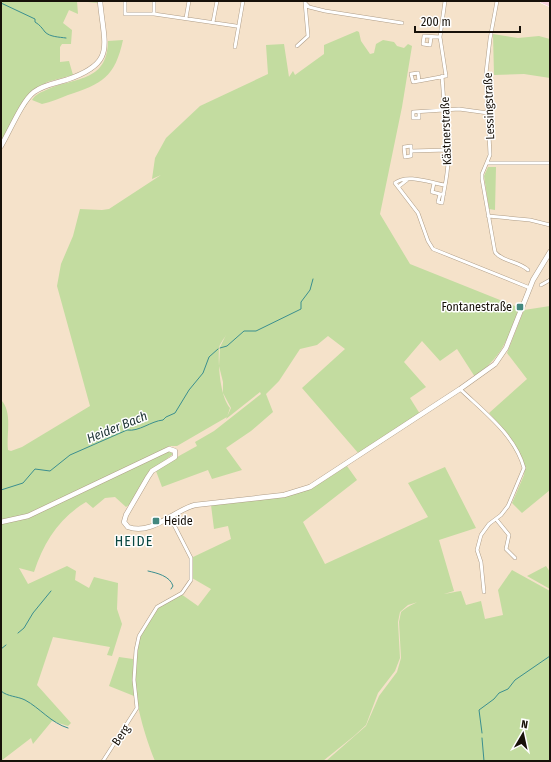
<svg xmlns="http://www.w3.org/2000/svg" width="551" height="762" font-family="'Fira Sans Condensed',sans-serif">
<style>
.green{fill:#c3dca0}
.lines{fill:none;stroke-linecap:round;stroke-linejoin:round}
.stream{stroke:#3b8f8f;stroke-width:1}
.minor-casing{stroke:#af9d87;stroke-width:4}
.secondary-casing{stroke:#af9d87;stroke-width:5.5}
.primary-casing{stroke:#fff;stroke-width:6}
.minor{stroke:#fff;stroke-width:3}
.secondary{stroke:#fff;stroke-width:4.5}
.primary{stroke:#f7d3db;stroke-width:5}
.poi-dot{fill:#43887f;stroke:#fff;stroke-width:1.5}
.labels{text-anchor:middle;dominant-baseline:central;stroke-width:3;stroke-linejoin:round;paint-order:stroke}
.street-label{font-size:12px;fill:#171109;stroke:#fff}
.poi-label{font-size:12px;fill:#171109;stroke:#fff;text-anchor:end}
.water-label{font-size:13px;font-style:italic;fill:#1f3435;stroke:#fff}
.quarter-label{font-size:14px;letter-spacing:1px;fill:#0b4842;stroke:#fff}
</style>
<rect width="100%" height="100%" fill="#f5e2ca"/>
<path class="green" d="M1,1H99V3L77,1L78,14L69,10L63,23L72,30L71,44H62L60,47V62L69,61L73,75L47,82L35,91L1,144Z
M357,31L359,32L361,41L370,54L374,53L376,44L383,40L394,42L397,46L404,48L408,44L412,46L402,107L380,214L410,264L520,308C506,341 504,354 475,377L457,349L440,361L422,341L404,362L426,387L410,398L420,414L359,454L302,388L345,349L328,336L317,345L300,349L279,381L266,394L273,412L251,431L226,448L242,470L212,479L208,470L162,487L156,471C170,461 182,454 197,446L195,442L214,431L261,394L260,392L226,419L231,408L223,393V382L219,366L220,347L226,335C224,339 219,344 219,349C218,365 220,396 230,408L227,417L177,446H169L159,452L169,451L173,454L149,473L130,504L126,507L115,497L105,498L93,508L86,502C59,518 44,542 34,572L19,568L28,584L67,566L76,571L75,580L89,588L94,577L118,583L117,609L122,624L112,656L107,655L110,647L53,637L37,685L71,723L68,726L52,721L33,744L31,738L1,761V400C13,412 6,435 8,450L11,451L22,447L90,406L57,286L61,264L73,236L80,209L102,210L109,209L161,175L152,179L155,158L166,138L200,106L268,74L266,45L284,44L289,77L293,71L295,75L324,54V45Z
M493,34L518,38L539,36L550,39V78L524,74L494,75Z
M123,40C115,77 102,84 68,95C60,98 51,102 42,104L32,100C35,95 39,93 44,91C74,76 107,84 108,41Z
M488,167H496L495,210L489,209L484,176Z
M550,306V490L522,513L512,503L524,475L525,467L498,423L489,413L527,379L507,353L524,310Z
M347,466L357,480L303,522L325,564L428,517L408,483L445,467L476,528L439,540L454,591L408,605L400,612L398,622L400,658L395,671L378,693L366,725L354,736L323,761H155C137,716 119,649 157,609C162,603 173,599 181,594L198,606L211,589L192,578L191,558L231,539L228,526L214,529L211,505L274,498L312,488Z
M546,566L550,572V589L527,576Z
M512,570L550,591V761H326L366,726L379,696L397,672L401,658L399,622L401,612C416,599 442,594 461,591L466,605L481,601L485,619L503,615L498,590Z
M119,657L133,659L134,696L109,686Z"/>
<g class="lines">
<path class="stream" d="M1,3L35,19V22C40,25 42,28 45,32C50,37 59,37 66,38
M220,348L227,346L244,331H256L301,309V302L310,290L313,279
M1,490L23,483L35,469L50,471L70,455L127,430C139,432 151,421 163,420L166,417L175,413L189,390L203,373L209,357L218,349
M148,571C157,573 170,576 173,586L171,589
M18,633L24,628L33,613L51,591
M1,649L6,645
M1,691C8,697 17,696 25,700C40,708 51,723 68,728
M482,733L479,710L494,699L499,693L508,689L515,680L550,656
M482,738L484,761"/>
<g class="minor-casing">
<path id="minor" d="M125,1V14H154V1
M497,1L490,39L486,73L490,155L482,174V179L495,252C502,262 519,261 528,270
M305,3L309,7L325,11L402,23
M154,14L236,26
M186,18L189,1
M213,22L217,1
M431,37L430,45L423,44L424,36L440,37
M297,46L308,36L305,2
M235,47L243,1
M442,76L448,160C448,175 444,189 442,203L438,202L440,194H444
M419,81L413,82L411,74L418,73L419,81L446,76L440,37L445,1
M419,112V118H413V112L459,109L488,113
M411,151V156L405,157L404,147L411,146V151L448,150
M487,163H550
M434,183L432,192L440,194
M445,185C431,183 407,173 395,183L418,213L428,241L433,249L530,288
M398,187L407,180
M488,216L530,220L550,225
M541,285L550,280
M460,389C484,412 515,435 524,468L508,506L501,515L489,524L481,535L477,550L481,562L484,592
M496,519L509,535L506,549L515,558
M103,761L137,708L134,680L136,650L139,636L157,607L182,593L191,580V558L170,517"/>
</g>
<g class="secondary-casing">
<path id="secondary" d="M1,146C10,131 22,101 34,92C43,85 56,83 66,80C117,63 104,46 100,1
M1,522L28,516L169,449L175,451V457L152,471L148,477L126,515L124,522L128,527C152,536 174,510 195,505L284,495L310,487L460,389L495,364L506,348L533,280L550,252"/>
</g>
<g class="primary-casing">
<path id="primary" d="M543,1L550,4"/>
</g>
<use href="#minor" class="minor"/>
<use href="#secondary" class="secondary"/>
<use href="#primary" class="primary"/>
</g>
<g class="poi-dot">
<rect x="516" y="303" width="8" height="8" rx="2"/>
<rect x="152" y="517" width="8" height="8" rx="2"/>
</g>
<g class="labels">
<g class="street-label">
<text transform="translate(489 106) rotate(-92)">Lessingstraße</text>
<text transform="translate(446 131) rotate(-92)">Kästnerstraße</text>
<text transform="translate(121 735) rotate(-56)">Berg</text>
</g>
<g class="poi-label">
<text x="512" y="307">Fontanestraße</text>
<text x="164" y="521" text-anchor="start">Heide</text>
</g>
<g class="water-label">
<text transform="translate(117 427) rotate(-22)">Heider Bach</text>
</g>
<g class="quarter-label">
<text x="134" y="541">HEIDE</text>
</g>
</g>
<rect width="551" height="762" fill="none" stroke="#171109" stroke-width="4"/>
<g transform="translate(523 734) rotate(9)" stroke="#ffffff" stroke-width="3" paint-order="stroke">
<path d="M0-3L7 15L0 10L-7 15Z" fill="#171109"/>
<text y="-6" font-size="11" font-weight="bold" text-anchor="middle" fill="#171109">N</text>
</g>
<path d="M415 26v6h105v-6" fill="none" stroke="#171109" stroke-width="2"/>
<text x="421" y="26" font-size="12" fill="#171109" stroke="#ffffff" stroke-width="3" paint-order="stroke">200 m</text>
</svg>
